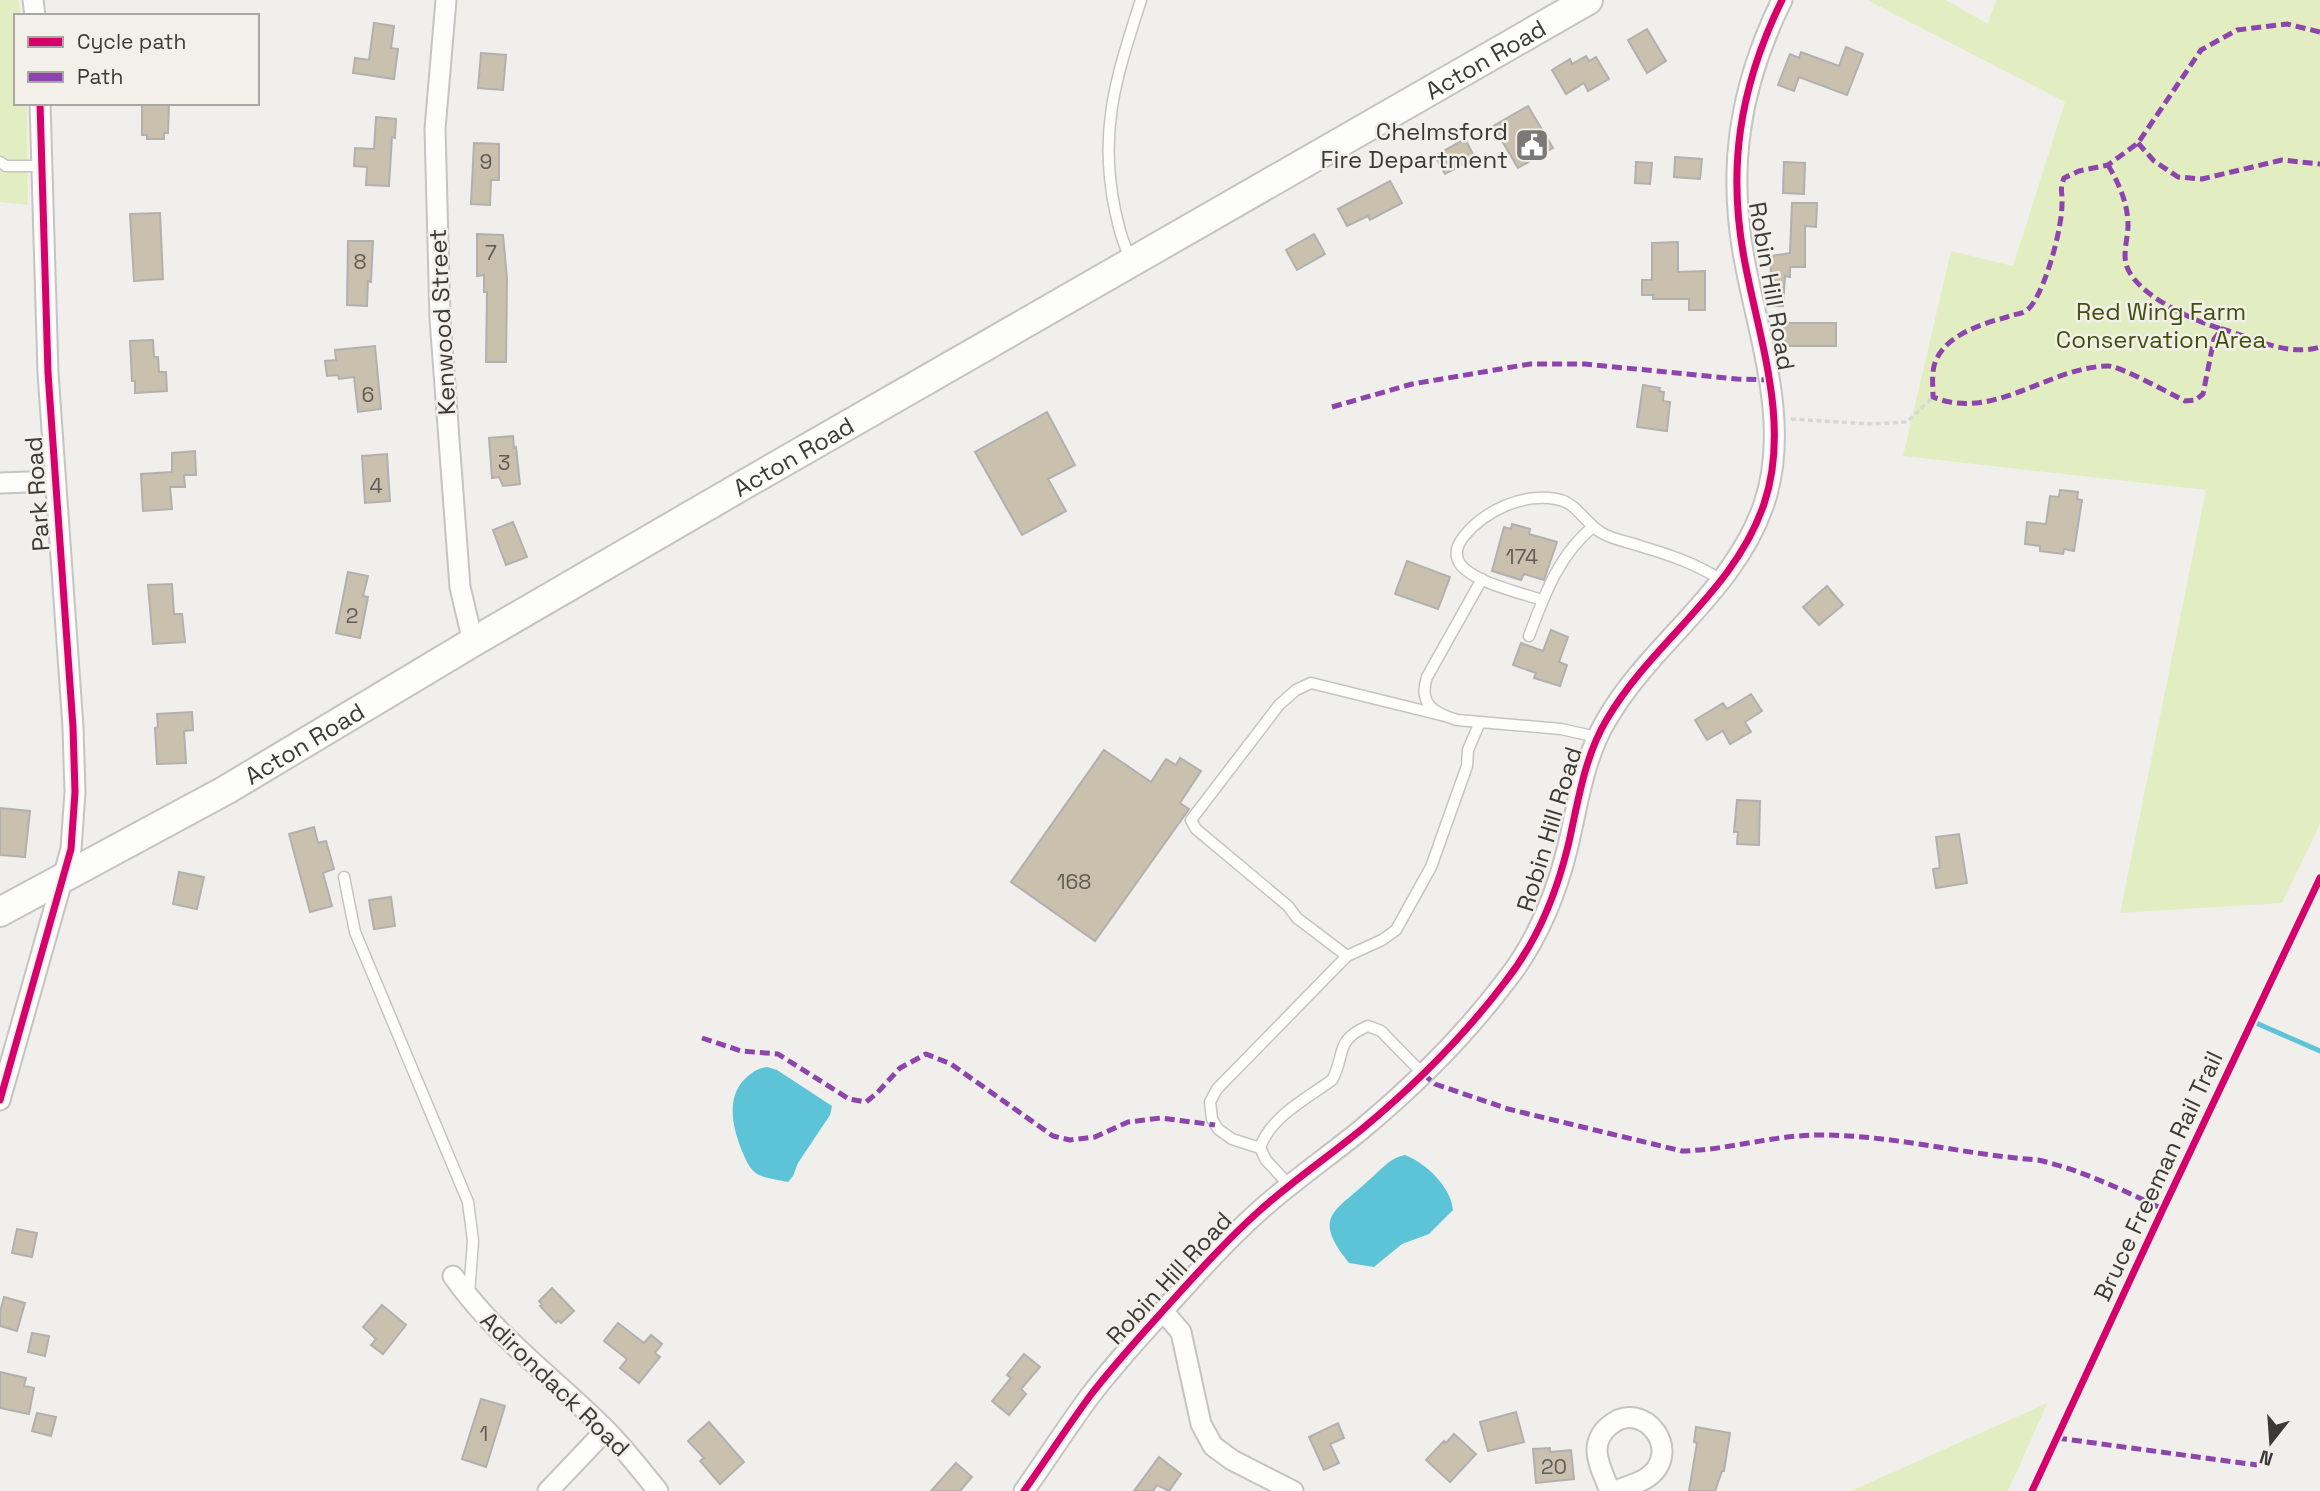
<svg xmlns="http://www.w3.org/2000/svg" width="2320" height="1491" font-family="'Space Grotesk',sans-serif">
<style>
.green{fill:#e2eec2}
.water{fill:#5cc4d6}
.lines{fill:none;stroke-linecap:round;stroke-linejoin:round}
.stream{stroke:#5cc4d6;stroke-width:5}
.building{fill:#c9c1ae;stroke:#b2b0ae;stroke-width:2}
.lane-casing{stroke:#c5c4c2;stroke-width:13}
.street-casing{stroke:#c5c4c2;stroke-width:23}
.secondary-casing{stroke:#c5c4c2;stroke-width:32}
.path{stroke:#d8d7d6;stroke-width:3.5;stroke-dasharray:5 3.5;stroke-linecap:butt}
.lane{stroke:#fdfdfc;stroke-width:10}
.street{stroke:#fdfdfc;stroke-width:19}
.secondary{stroke:#fdfdfc;stroke-width:28}
.quiet{stroke:#8e44ad;stroke-width:5;stroke-dasharray:10 5;stroke-linecap:butt}
.cycleway-casing{stroke:#f3f0ea;stroke-width:11}
.cycleway{stroke:#d6006c;stroke-width:7}
.labels{text-anchor:middle;dominant-baseline:central;stroke-width:5;stroke-linejoin:round;paint-order:stroke}
.number-label{font-size:21px;fill:#5e5c56}
.street-label{font-size:24px;fill:#3b3a38;stroke:#f3f0ea}
.poi-label{font-size:24px;fill:#3b3a38;stroke:#f3f0ea;text-anchor:end}
.park-label{font-size:24px;fill:#41500e;stroke:#f3f0ea}
</style>
<rect width="100%" height="100%" fill="#f1efec"/>
<path class="green" d="M0,0H19L21,16H16V103H27L28,205L0,202Z
M1867,0H1946L1988,24L1996,0H2320V824L2282,903L2120,913L2206,490L1903,456L1951,251L2013,266L2065,102Z
M2048,1402L2008,1491H1851L2045,1404Z"/>
<path class="water" d="M767,1067L777,1070L832,1106L830,1115L798,1163L793,1176L788,1182C779,1180 764,1178 757,1174C749,1169 745,1158 742,1151C732,1126 725,1095 748,1076C754,1071 759,1068 767,1067Z
M1405,1155C1426,1163 1451,1187 1453,1210L1429,1234L1402,1244L1374,1267L1349,1263C1311,1216 1335,1212 1369,1180C1381,1170 1389,1158 1405,1155Z"/>
<g class="lines">
<path class="stream" d="M2256,1023L2320,1051"/>
</g>
<path class="building" d="M374,23L394,26L391,48L398,49L394,79L353,73L355,58L369,60Z
M1647,29L1666,61L1647,73L1628,40Z
M1846,47L1863,54L1847,95L1799,77L1794,91L1778,85L1790,54L1799,58L1801,52L1839,66Z
M481,53L506,55L503,90L478,88Z
M1586,56L1589,61L1596,57L1609,79L1588,91L1584,83L1566,94L1552,70L1570,59L1572,64Z
M142,103H169L168,133H164V139H147V135H142Z
M1528,106L1553,148L1518,168L1493,126Z
M376,117L396,119L395,138L392,137L389,186L366,185L367,167L354,166L355,148L374,149Z
M1465,139L1475,158L1445,174L1435,156Z
M474,143L499,144V180H491L490,205L471,204Z
M1675,157L1702,159L1700,179L1674,177Z
M1636,162L1652,163L1650,184L1635,183Z
M1784,162L1805,163L1804,194L1783,193Z
M1390,181L1402,203L1370,220L1368,216L1347,226L1338,209Z
M1792,203H1817L1816,227L1805,226V267H1790V277L1785,276L1783,306H1770L1771,256L1790,253Z
M160,213L163,279L134,281L130,214Z
M477,234L503,235L507,278L506,362H486L487,292H484V275L477,276Z
M1314,234L1325,254L1297,270L1286,250Z
M348,241H373L371,282L368,281L367,306L347,305Z
M1678,242V272L1705,271V310H1689V299H1653V295H1642V280H1652V243Z
M1783,323H1836V346H1783Z
M153,340L154,357H158L159,372H166L167,391L135,393V381H132L130,341Z
M375,346L381,409L358,412L354,377L339,379L338,375L327,376L325,361L336,360L335,350Z
M1643,385L1660,388L1659,391L1664,392L1663,401L1670,402L1667,431L1637,427Z
M1047,412L1075,465L1048,479L1066,511L1022,535L975,452Z
M513,436L514,448L516,447L520,484L503,486L499,477L492,478L489,438Z
M195,451L196,475H184L185,487H170L172,509L143,511L141,474L172,472V453Z
M387,454L390,501L365,503L362,456Z
M2060,490L2078,492L2077,499L2082,500L2074,551L2064,549L2063,554L2040,551V546L2025,544L2027,522L2046,524L2050,496L2059,497Z
M513,522L527,557L506,565L493,530Z
M1512,524L1530,529L1529,534L1557,542L1544,580L1524,574L1521,580L1492,571L1504,527L1511,529Z
M1407,561L1450,577L1438,609L1395,594Z
M348,572L368,576L363,596L368,597L360,638L336,633Z
M172,584L174,614H182L185,642L153,644L148,585Z
M1827,586L1843,605L1819,625L1803,607Z
M1551,630L1568,637L1559,662L1567,665L1560,686L1534,678L1536,673L1513,665L1521,643L1543,651Z
M1751,694L1762,711L1745,722L1751,732L1730,744L1723,731L1707,740L1695,720L1723,703L1727,709Z
M192,712L193,730L184,731L186,763L157,764L155,728L158,727L157,714Z
M1104,750L1151,782L1166,759L1176,765L1180,758L1201,771L1180,803L1189,809L1095,941L1011,882Z
M1737,800L1760,801L1759,845L1737,844L1738,832H1734Z
M0,808L30,811L25,857L0,855Z
M314,827L318,843L326,841L334,869L323,873L332,906L310,912L289,834Z
M1959,834L1967,883L1936,888L1933,869L1940,868L1936,837Z
M179,872L204,877L197,909L173,904Z
M391,897L395,926L374,929L369,900Z
M17,1229L37,1233L32,1257L12,1253Z
M552,1288L574,1311L561,1323L558,1320L556,1323L540,1306L542,1305L539,1301Z
M4,1297L25,1303L17,1331L0,1326V1312Z
M382,1305L406,1325L383,1354L371,1345L376,1339L363,1327Z
M618,1323L644,1343L651,1335L662,1344L655,1353L660,1357L639,1383L620,1368L627,1359L604,1341Z
M32,1333L49,1336L45,1356L28,1352Z
M1024,1354L1040,1367L1021,1389L1026,1394L1009,1415L992,1401L1011,1378L1007,1375Z
M0,1372L26,1378L24,1386L34,1388L29,1414L0,1408Z
M481,1399L505,1406L486,1467L462,1459Z
M1516,1412L1524,1442L1488,1451L1480,1422Z
M37,1413L56,1417L51,1436L32,1431Z
M709,1422L744,1462L720,1484L700,1461L704,1458L688,1441Z
M1338,1423L1344,1438L1330,1444L1339,1463L1324,1470L1309,1437Z
M1696,1427L1730,1433L1724,1471H1722L1715,1491H1689L1697,1443L1694,1442Z
M1454,1434L1476,1454L1450,1482L1426,1460L1444,1441L1446,1443Z
M1550,1448V1452L1571,1450L1574,1479L1536,1483L1533,1449Z
M1159,1457L1181,1474L1169,1491L1157,1485L1153,1491H1134Z
M956,1463L972,1477L960,1491H931Z"/>
<g class="lines">
<g class="lane-casing">
<path id="lane" d="M0,162L6,166H41
M1132,261C1123,245 1119,228 1115,210C1098,129 1117,75 1141,0
M1482,579L1427,677C1418,704 1434,713 1457,720L1561,729L1597,737
M1542,600C1521,593 1473,582 1460,564C1453,553 1458,543 1465,535C1486,510 1523,493 1556,499C1577,502 1584,523 1602,533C1614,540 1629,542 1643,547C1670,555 1697,564 1721,580
M1529,636C1544,596 1559,554 1593,527
M344,877L355,932L468,1202L473,1241L469,1294
M1347,956L1297,918L1288,906L1196,829L1191,820L1279,705L1296,690L1311,683L1445,716
M1260,1148C1270,1117 1306,1099 1332,1080C1346,1055 1334,1040 1368,1026L1381,1031L1423,1074
M1290,1186L1266,1160L1260,1148L1232,1139L1218,1129L1212,1119L1210,1102L1217,1089L1347,956L1382,940L1396,930L1431,867L1467,766L1468,750L1480,722"/>
</g>
<g class="street-casing">
<path id="street" d="M33,0L35,16
M446,0L435,129L440,319L460,587L473,642
M0,483L55,481
M0,1100L71,849L75,792L73,727L48,373L40,103
M453,1276C495,1336 554,1378 605,1429C624,1448 641,1470 658,1491
M1163,1311L1181,1332L1201,1424L1213,1446L1232,1460L1293,1491
M548,1491L606,1430
M1024,1491C1046,1460 1067,1427 1090,1396C1115,1363 1144,1332 1171,1302C1199,1271 1227,1240 1258,1212C1291,1182 1328,1157 1362,1129C1415,1085 1464,1036 1505,982C1537,942 1556,895 1568,846C1578,803 1584,757 1607,719C1652,642 1734,592 1764,504C1790,427 1761,345 1746,268C1726,171 1739,88 1782,0
M1610,1491C1605,1478 1597,1463 1597,1450C1597,1440 1602,1432 1609,1426C1644,1396 1686,1454 1645,1479C1636,1484 1625,1487 1615,1491"/>
</g>
<g class="secondary-casing">
<g id="secondary">
<path id="s1" d="M0,912L226,790L473,642L752,480L1588,0"/>
</g>
</g>
<path class="path" d="M1791,419L1870,424L1907,422L1933,397"/>
<use href="#lane" class="lane"/>
<use href="#street" class="street"/>
<use href="#secondary" class="secondary"/>
<path class="quiet" d="M2320,32L2287,24L2237,30L2201,50L2138,143L2108,165L2079,171L2064,178C2059,191 2063,192 2062,204C2062,229 2046,287 2031,306C2024,315 2017,313 2007,317C1982,324 1948,334 1936,360C1931,371 1933,386 1933,397C1994,422 2048,367 2108,366C2120,366 2171,394 2185,401L2196,400L2203,394L2214,339L2222,329C2254,338 2287,357 2320,347
M2138,143L2154,161L2178,177L2202,179L2282,160L2320,164
M2108,165C2119,184 2128,203 2128,226C2128,237 2123,252 2126,264C2134,294 2193,321 2222,329
M1332,407L1412,384L1530,364H1585L1737,379L1769,380
M702,1038L741,1051L778,1054L849,1099L866,1102L877,1093L900,1068L926,1054L951,1064L1053,1136L1070,1140L1095,1137L1128,1122L1161,1118L1215,1125
M1423,1074L1435,1084L1508,1109L1682,1151C1730,1150 1776,1134 1825,1135C1897,1136 1967,1155 2038,1160C2082,1170 2122,1190 2163,1209
M2057,1438L2257,1465"/>
<g class="cycleway-casing">
<path id="cycleway" d="M0,1100L71,849L75,792L73,727L48,373L40,103
M1024,1491C1046,1460 1067,1427 1090,1396C1115,1363 1144,1332 1171,1302C1199,1271 1227,1240 1258,1212C1291,1182 1328,1157 1362,1129C1415,1085 1464,1036 1505,982C1537,942 1556,895 1568,846C1578,803 1584,757 1607,719C1652,642 1734,592 1764,504C1790,427 1761,345 1746,268C1726,171 1739,88 1782,0
M2032,1491L2163,1209L2320,878"/>
</g>
<use href="#cycleway" class="cycleway"/>
</g>
<defs>
<g id="civic-square" transform="scale(1.75)"><rect x="-9" y="-9" width="18" height="18" rx="4" fill="#7b7977" stroke="#f3f0ea"/><path d="M-.6-6.5H3V-4.5H.6V-3L4-1V1h2V6H-6V1h2V-1L-.6-3ZM-1.2 2.5V6h2.4V2.5Z" fill="#fff"/></g>
</defs>
<g fill-rule="evenodd">
<use href="#civic-square" x="1532" y="145"/>
</g>
<g class="labels">
<g class="number-label">
<text x="486" y="161">9</text>
<text x="491" y="252">7</text>
<text x="360" y="261">8</text>
<text x="368" y="394">6</text>
<text x="504" y="462">3</text>
<text x="376" y="485">4</text>
<text x="1522" y="556">174</text>
<text x="352" y="615">2</text>
<text x="1074" y="881">168</text>
<text x="484" y="1433">1</text>
<text x="1554" y="1466">20</text>
</g>
<g class="street-label">
<text stroke="none"><textPath href="#s1" startOffset="1713">Acton Road</textPath></text>
<text transform="translate(1772 286) rotate(80)">Robin Hill Road</text>
<text transform="translate(442 322) rotate(-93)">Kenwood Street</text>
<text stroke="none"><textPath href="#s1" startOffset="915">Acton Road</textPath></text>
<text transform="translate(37 494) rotate(-94)">Park Road</text>
<text stroke="none"><textPath href="#s1" startOffset="348">Acton Road</textPath></text>
<text transform="translate(1549 829) rotate(-73)">Robin Hill Road</text>
<text transform="translate(2158 1176) rotate(-65)">Bruce Freeman Rail Trail</text>
<text transform="translate(1169 1278) rotate(-47)">Robin Hill Road</text>
<text transform="translate(555 1384) rotate(44)">Adirondack Road</text>
</g>
<g class="poi-label">
<text x="1508" y="131">Chelmsford<tspan x="1508" dy="28">Fire Department</tspan></text>
</g>
<g class="park-label">
<text x="2161" y="311">Red Wing Farm<tspan x="2161" dy="28">Conservation Area</tspan></text>
</g>
</g>
<rect x="14" y="14" width="245" height="91" fill="#f3f0ea" stroke="#a9a7a3" stroke-width="2"/>
<rect x="28" y="37" width="35" height="10" fill="#d6006c" stroke="#a9a7a3" stroke-width="2"/>
<text x="77" y="49" font-size="21" fill="#3b3a38">Cycle path</text>
<rect x="28" y="72" width="35" height="10" fill="#8e44ad" stroke="#a9a7a3" stroke-width="2"/>
<text x="77" y="84" font-size="21" fill="#3b3a38">Path</text>
<g transform="translate(2271 1442) rotate(197)" stroke="#f3f0ea" stroke-width="5" paint-order="stroke">
<path d="M0-5L12 26L0 18L-12 26Z" fill="#3b3a38"/>
<text y="-10" font-size="19" font-weight="bold" text-anchor="middle" fill="#3b3a38">N</text>
</g>
</svg>
